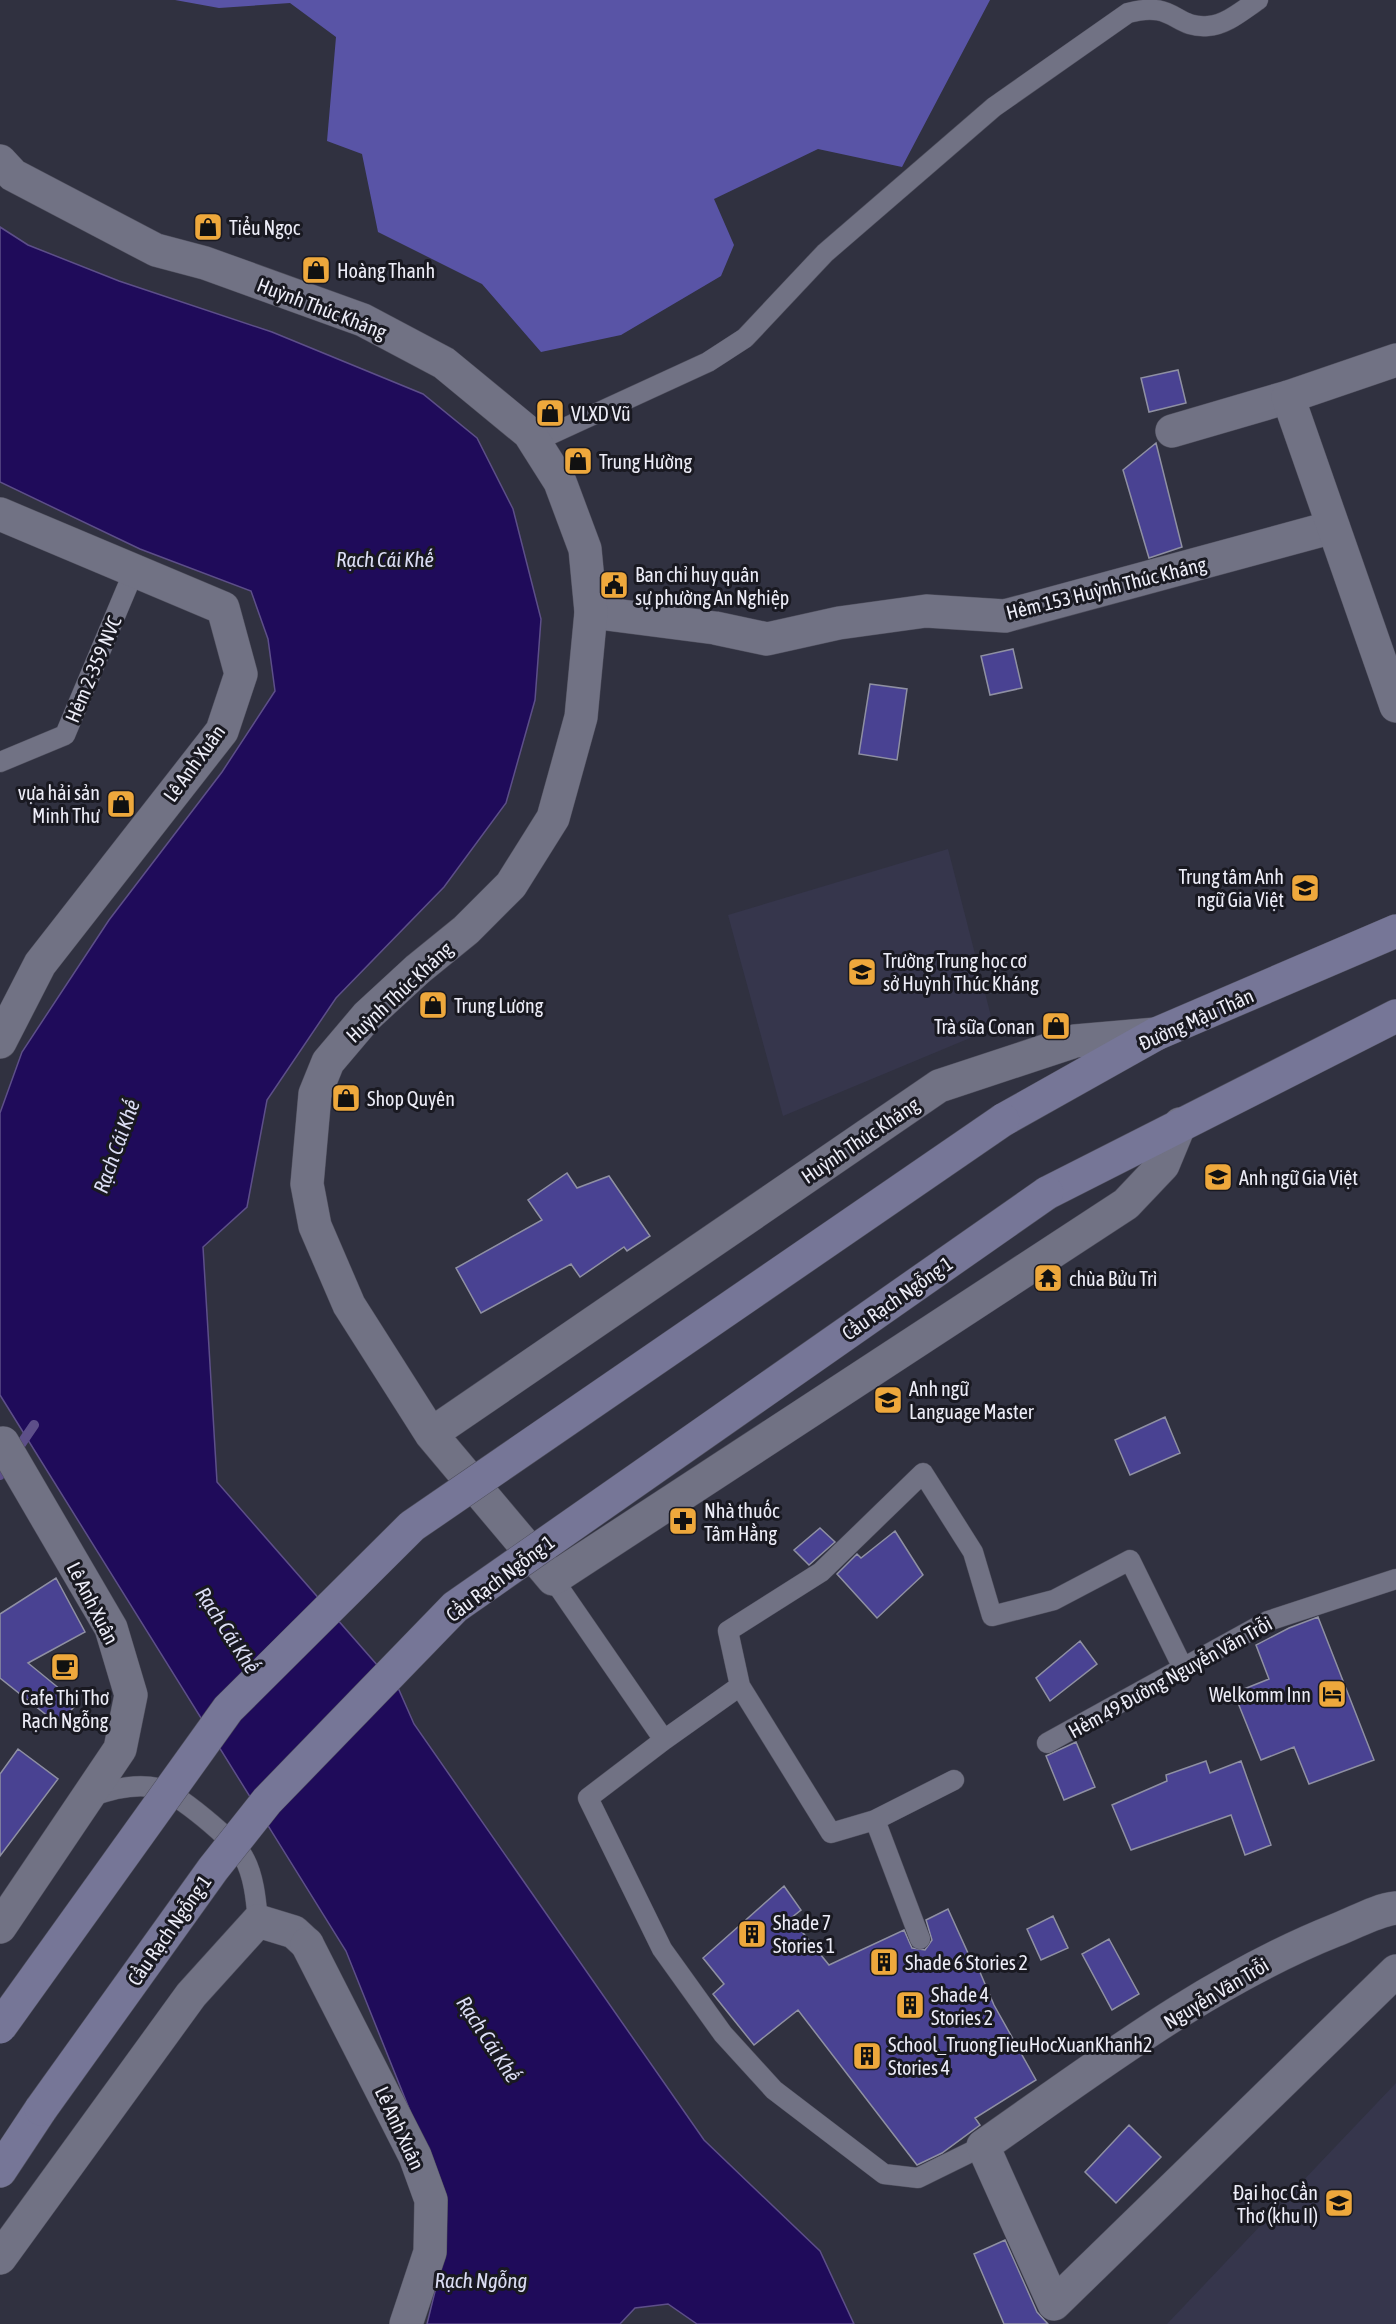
<svg xmlns="http://www.w3.org/2000/svg" width="1396" height="2324" font-family="'Asap Condensed',sans-serif">
<style>
.built{fill:#36364c}
.forest{fill:#5954a6}
.water{fill:#1f0b5a;stroke:#5d4f89;stroke-width:1.5}
.lines{fill:none;stroke-linecap:round;stroke-linejoin:round}
.stream{stroke:#5d4f89;stroke-width:10}
.building{fill:#494292;stroke:#8f90a3;stroke-width:1.5}
.service-casing{stroke:#4f4f5d;stroke-width:21}
.minor-casing{stroke:#4f4f5d;stroke-width:34}
.tertiary-casing{stroke:#4f4f5d;stroke-width:34}
.secondary-casing{stroke:#4f4f5d;stroke-width:34}
.service{stroke:#717284;stroke-width:20}
.minor{stroke:#717284;stroke-width:33}
.tertiary{stroke:#717284;stroke-width:33}
.secondary{stroke:#767697;stroke-width:33}
.secondary-bridge-casing{stroke:#4f4f5d;stroke-width:34;stroke-linecap:butt}
.secondary-bridge{stroke:#767697;stroke-width:33}
.labels{text-anchor:middle;dominant-baseline:central;stroke-width:6;stroke-linejoin:round;paint-order:stroke}
.poi-label{font-size:20px;fill:#ededf8;stroke:#191921;text-anchor:start}
.street-label{font-size:20px;fill:#ededf8;stroke:#191921}
.water-label{font-size:21px;font-style:italic;fill:#dbddf4;stroke:#191921}
</style>
<rect width="100%" height="100%" fill="#303140"/>
<path class="built" d="M948,849L994,1028L783,1116L728,915Z
M1396,2083V2324H1167Z"/>
<path class="forest" d="M175,0H990L902,167L818,149L714,199L734,245L721,276L621,335L541,352L482,284L378,232L362,154L327,141L336,37L290,3L219,8Z"/>
<path class="water" d="M0,227L28,245L119,281L272,332L423,394L477,438L513,509L541,619L535,700L506,803L444,887L336,998L267,1100L247,1207L203,1247L217,1482L399,1690L414,1724L704,2140L820,2251L854,2324H697L668,2304L635,2308L620,2324H427L443,2259L440,2186L346,1951L0,1395V1113L22,1052L109,920L222,772L275,691L268,639L251,591L140,549L0,482Z"/>
<g class="lines">
<path class="stream" d="M0,1475L34,1425"/>
</g>
<path class="building" d="M1178,370L1186,403L1149,412L1141,378Z
M1156,443L1182,547L1149,558L1123,470Z
M1013,649L1022,688L990,695L981,656Z
M870,684L907,689L897,760L859,754Z
M567,1173L577,1188L609,1176L650,1236L627,1251L624,1247L580,1277L571,1264L481,1313L456,1268L542,1220L528,1200Z
M1165,1417L1180,1453L1130,1475L1115,1440Z
M820,1528L835,1542L809,1565L794,1550Z
M895,1531L923,1575L877,1618L837,1574L857,1554L861,1558Z
M56,1578L85,1632L28,1663L77,1703L59,1725L0,1678V1614Z
M1318,1617L1374,1760L1309,1784L1294,1747L1261,1760L1234,1693L1269,1679L1256,1645L1289,1628Z
M1080,1641L1097,1664L1050,1701L1036,1678Z
M1076,1742L1095,1787L1064,1800L1046,1756Z
M18,1749L58,1779L0,1856V1774Z
M1206,1761L1210,1773L1241,1761L1271,1845L1245,1855L1231,1815L1131,1850L1112,1805L1167,1781L1166,1775Z
M784,1886L801,1910L791,1918L829,1965L904,1930L912,1948L925,1950L932,1940L926,1920L948,1909L973,1964L976,1963L994,2005L1036,2080L975,2118L980,2125L942,2153L917,2165L798,2010L754,2045L713,1994L724,1984L703,1958Z
M1053,1916L1068,1948L1041,1960L1027,1929Z
M1109,1939L1139,1994L1112,2010L1082,1954Z
M1129,2125L1161,2157L1116,2203L1085,2172Z
M1005,2240L1037,2312L1048,2324H1004L974,2254Z"/>
<g class="lines">
<g class="service-casing">
<path id="service" d="M534,442L708,362L745,338L825,253L994,107L1128,13C1175,0 1174,29 1208,26C1226,25 1243,10 1258,0
M0,762L65,735L134,571
M553,1579L664,1740L588,1798L662,1949L723,2034L774,2090L884,2174L918,2178L983,2146
M664,1740L740,1686
M1047,1743L1268,1621L1396,1579
M954,1780L875,1820L831,1833L740,1686L728,1631L821,1572L923,1473L973,1552L992,1616L1054,1600L1130,1560L1183,1668
M90,1797C111,1789 136,1783 158,1788C175,1791 236,1842 244,1858C254,1876 256,1900 258,1921
M875,1820L920,1939"/>
</g>
<g class="minor-casing">
<path id="minor" d="M1172,431L1288,397
M0,514L223,608L241,674L222,731L40,964L0,1042
M591,612L715,628L767,639L839,623L926,611L1005,616L1333,527
M1396,1908C1376,1910 1355,1923 1336,1930C1208,1981 1095,2068 983,2146L1054,2304L1396,1971
M0,2258L191,1995L258,1921L294,1932L307,1944"/>
</g>
<g class="tertiary-casing">
<path id="tertiary" d="M0,161L13,175L156,250L205,263L363,320L444,363L529,433L560,482L585,549L591,612L581,717L553,818L511,885L466,930L418,969L367,1016L328,1062L315,1094L307,1184L315,1226L349,1305L431,1434L553,1579L1126,1204L1163,1165L1180,1124
M1396,360L1288,397L1396,706
M431,1434L939,1086L1075,1041L1156,1034
M0,1927L120,1749L131,1695L111,1628L3,1443
M307,1944L415,2156L431,2200L430,2252L406,2324"/>
</g>
<g class="secondary-casing">
<path id="secondary" d="M1003,1120L1156,1034L1396,931
M1047,1193L1396,1016
M0,2171L41,2109"/>
</g>
<use href="#service" class="service"/>
<use href="#minor" class="minor"/>
<use href="#tertiary" class="tertiary"/>
<use href="#secondary" class="secondary"/>
<g class="secondary-bridge-casing">
<path id="secondary-bridge" d="M0,2027L228,1709L412,1526L1003,1120
M41,2109L213,1869L267,1801L455,1607L1047,1193"/>
</g>
<use href="#secondary-bridge" class="secondary-bridge"/>
</g>
<defs>
<g id="shop-square" transform="scale(1.5)"><rect x="-9" y="-9" width="18" height="18" rx="4" fill="#eea83c" stroke="#191921"/><path d="M-5-2.5h2.3a2.7 3.5 0 0 1 5.4 0H5L5.5 6h-11ZM-1.5-2.5h3a1.5 2.3 0 0 0-3 0Z" fill="#111"/></g>
<g id="civic-square" transform="scale(1.5)"><rect x="-9" y="-9" width="18" height="18" rx="4" fill="#eea83c" stroke="#191921"/><path d="M-.6-6.5H3V-4.5H.6V-3L4-1V1h2V6H-6V1h2V-1L-.6-3ZM-1.2 2.5V6h2.4V2.5Z" fill="#111"/></g>
<g id="school-square" transform="scale(1.5)"><rect x="-9" y="-9" width="18" height="18" rx="4" fill="#eea83c" stroke="#191921"/><path d="M0-5L7-2L0 1L-7-2ZM-4 1L0 2.5L4 1V4Q0 6-4 4Z" fill="#111"/></g>
<g id="temple-square" transform="scale(1.5)"><rect x="-9" y="-9" width="18" height="18" rx="4" fill="#eea83c" stroke="#191921"/><path d="M0-6L5-2H3V0L6.5 2.5H4V6H1.5V3h-3V6H-4V2.5H-6.5L-3 0V-2H-5Z" fill="#111"/></g>
<g id="pharmacy-square" transform="scale(1.5)"><rect x="-9" y="-9" width="18" height="18" rx="4" fill="#eea83c" stroke="#191921"/><path d="M-2-6h4v4h4v4h-4v4h-4v-4h-4v-4h4Z" fill="#111"/></g>
<g id="cafe-square" transform="scale(1.5)"><rect x="-9" y="-9" width="18" height="18" rx="4" fill="#eea83c" stroke="#191921"/><path d="M-5.5-4.5H6V0H3Q3 3.5 0 3.5H-2.5Q-5.5 3.5-5.5 0ZM3-3.2v2h1.7v-2ZM-6 4.5H4V6H-6Z" fill="#111"/></g>
<g id="hotel-square" transform="scale(1.5)"><rect x="-9" y="-9" width="18" height="18" rx="4" fill="#eea83c" stroke="#191921"/><path d="M-6-4.5h1.5V1H6V5H4.5V3h-9V5H-6ZM-4 0a1.8 1.8 0 1 1 3.6 0ZM.5 0V-2.5h3Q6-2.5 6 0Z" fill="#111"/></g>
<g id="building-square" transform="scale(1.5)"><rect x="-9" y="-9" width="18" height="18" rx="4" fill="#eea83c" stroke="#191921"/><path d="M-4-6H4V6H1V3H-1V6H-4ZM-2.5-4.3h1.7v1.8h-1.7ZM.8-4.3h1.7v1.8H.8ZM-2.5-1h1.7V.8h-1.7ZM.8-1h1.7V.8H.8Z" fill="#111"/></g>
<g id="university-square" transform="scale(1.5)"><rect x="-9" y="-9" width="18" height="18" rx="4" fill="#eea83c" stroke="#191921"/><path d="M0-5L7-2L0 1L-7-2ZM-4 1L0 2.5L4 1V4Q0 6-4 4Z" fill="#111"/></g>
</defs>
<g fill-rule="evenodd">
<use href="#shop-square" x="208" y="227"/>
<use href="#shop-square" x="316" y="270"/>
<use href="#shop-square" x="550" y="413"/>
<use href="#shop-square" x="578" y="461"/>
<use href="#civic-square" x="614" y="585"/>
<use href="#shop-square" x="121" y="804"/>
<use href="#school-square" x="1305" y="888"/>
<use href="#school-square" x="862" y="972"/>
<use href="#shop-square" x="433" y="1005"/>
<use href="#shop-square" x="1056" y="1026"/>
<use href="#shop-square" x="346" y="1098"/>
<use href="#school-square" x="1218" y="1177"/>
<use href="#temple-square" x="1048" y="1278"/>
<use href="#school-square" x="888" y="1400"/>
<use href="#pharmacy-square" x="683" y="1521"/>
<use href="#cafe-square" x="65" y="1667"/>
<use href="#hotel-square" x="1332" y="1694"/>
<use href="#building-square" x="752" y="1934"/>
<use href="#building-square" x="884" y="1962"/>
<use href="#building-square" x="910" y="2005"/>
<use href="#building-square" x="867" y="2056"/>
<use href="#university-square" x="1339" y="2203"/>
</g>
<g class="labels">
<g class="poi-label">
<text x="229" y="227">Tiểu Ngọc</text>
<text x="337" y="270">Hoàng Thanh</text>
<text x="571" y="413">VLXD Vũ</text>
<text x="599" y="461">Trung Hường</text>
<text x="635" y="574">Ban chỉ huy quân<tspan x="635" dy="23">sự phường An Nghiệp</tspan></text>
<text x="100" y="792" text-anchor="end">vựa hải sản<tspan x="100" dy="23">Minh Thư</tspan></text>
<text x="1284" y="876" text-anchor="end">Trung tâm Anh<tspan x="1284" dy="23">ngữ Gia Việt</tspan></text>
<text x="883" y="960">Trường Trung học cơ<tspan x="883" dy="23">sở Huỳnh Thúc Kháng</tspan></text>
<text x="454" y="1005">Trung Lương</text>
<text x="1035" y="1026" text-anchor="end">Trà sữa Conan</text>
<text x="367" y="1098">Shop Quyên</text>
<text x="1239" y="1177">Anh ngữ Gia Việt</text>
<text x="1069" y="1278">chùa Bửu Trì</text>
<text x="909" y="1388">Anh ngữ<tspan x="909" dy="23">Language Master</tspan></text>
<text x="704" y="1510">Nhà thuốc<tspan x="704" dy="23">Tâm Hằng</tspan></text>
<text x="1311" y="1694" text-anchor="end">Welkomm Inn</text>
<text x="65" y="1697" text-anchor="middle">Cafe Thi Thơ<tspan x="65" dy="23">Rạch Ngỗng</tspan></text>
<text x="773" y="1922">Shade 7<tspan x="773" dy="23">Stories 1</tspan></text>
<text x="905" y="1962">Shade 6 Stories 2</text>
<text x="931" y="1994">Shade 4<tspan x="931" dy="23">Stories 2</tspan></text>
<text x="888" y="2044">School_TruongTieuHocXuanKhanh2<tspan x="888" dy="23">Stories 4</tspan></text>
<text x="1318" y="2192" text-anchor="end">Đại học Cần<tspan x="1318" dy="23">Thơ (khu II)</tspan></text>
</g>
<g class="street-label">
<text transform="translate(322 308) rotate(21)">Huỳnh Thúc Kháng</text>
<text transform="translate(1106 588) rotate(-14)">Hẻm 153 Huỳnh Thúc Kháng</text>
<text transform="translate(93 669) rotate(-67)">Hẻm 2-359 NVC</text>
<text transform="translate(194 763) rotate(-54)">Lê Anh Xuân</text>
<text transform="translate(399 992) rotate(-43)">Huỳnh Thúc Kháng</text>
<text transform="translate(1196 1019) rotate(-24)">Đường Mậu Thân</text>
<text transform="translate(860 1140) rotate(-34)">Huỳnh Thúc Kháng</text>
<text transform="translate(897 1298) rotate(-35)">Cầu Rạch Ngỗng 1</text>
<text transform="translate(500 1578) rotate(-37)">Cầu Rạch Ngỗng 1</text>
<text transform="translate(93 1603) rotate(63)">Lê Anh Xuân</text>
<text transform="translate(1170 1677) rotate(-29)">Hẻm 49 Đường Nguyễn Văn Trỗi</text>
<text transform="translate(169 1930) rotate(-55)">Cầu Rạch Ngỗng 1</text>
<text transform="translate(1216 1993) rotate(-31)">Nguyễn Văn Trỗi</text>
<text transform="translate(400 2128) rotate(65)">Lê Anh Xuân</text>
</g>
<g class="water-label">
<text x="385" y="559">Rạch Cái Khế</text>
<text transform="translate(116 1146) rotate(-70)">Rạch Cái Khế</text>
<text transform="translate(228 1630) rotate(57)">Rạch Cái Khế</text>
<text transform="translate(489 2039) rotate(57)">Rạch Cái Khế</text>
<text x="481" y="2280">Rạch Ngỗng</text>
</g>
</g>
</svg>
